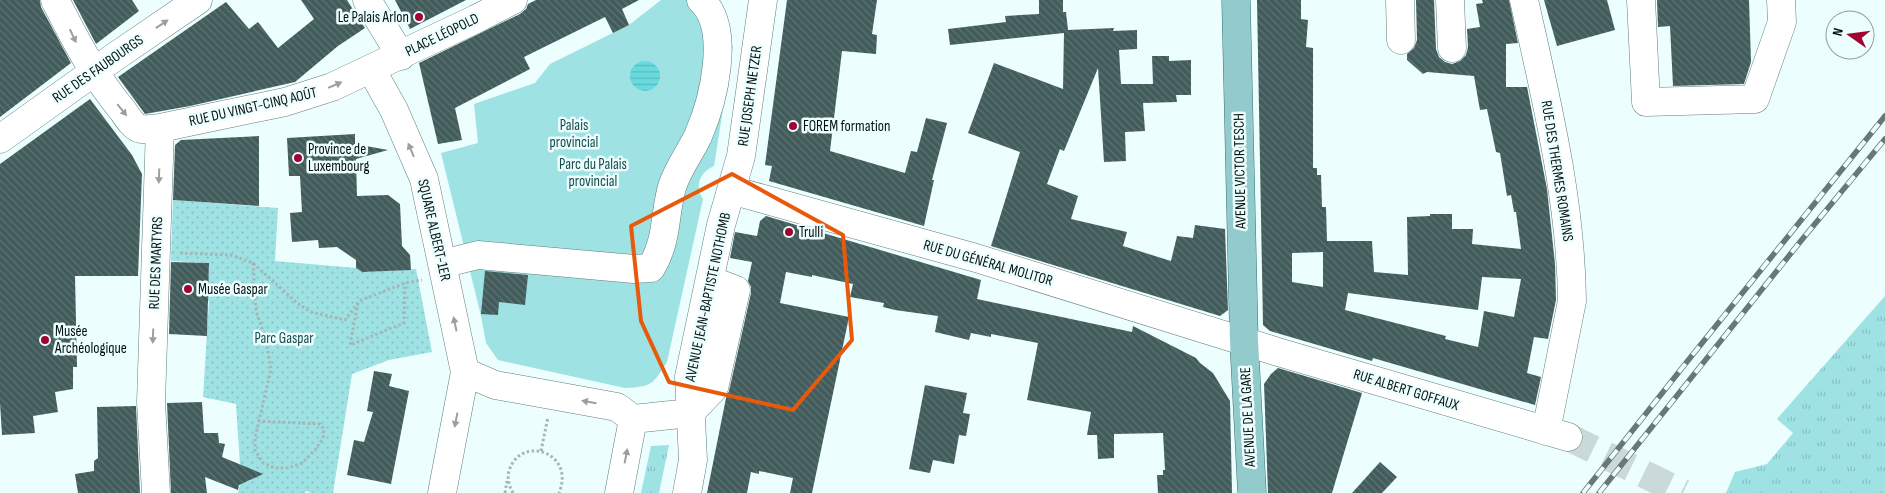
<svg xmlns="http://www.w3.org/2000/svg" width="1885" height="493" font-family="'Sofia Sans Condensed',sans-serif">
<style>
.grass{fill:url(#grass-tufts)}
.park{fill:url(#park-dots)}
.garden{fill:#9ee2e4}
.water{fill:url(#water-rules)}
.building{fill:url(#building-back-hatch);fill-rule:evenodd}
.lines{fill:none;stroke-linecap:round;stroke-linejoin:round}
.minor-tunnel{stroke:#cadada;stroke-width:28;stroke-dasharray:28 14;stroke-linecap:butt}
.minor-casing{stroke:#627d7d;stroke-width:29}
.major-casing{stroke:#337375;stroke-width:29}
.path{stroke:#a6b6b6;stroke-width:3;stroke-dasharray:2.5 2.5;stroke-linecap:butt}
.minor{stroke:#fff;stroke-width:28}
.major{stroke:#93cbcd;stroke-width:28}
.rail-casing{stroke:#6a7777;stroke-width:5.5}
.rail{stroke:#ecfefe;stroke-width:4;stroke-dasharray:11;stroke-linecap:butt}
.oneway{fill:#9c9fa0}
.marked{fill:none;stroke:#e8590c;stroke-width:4;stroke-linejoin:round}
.poi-dot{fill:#a2022f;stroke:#ecfefe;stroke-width:2}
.labels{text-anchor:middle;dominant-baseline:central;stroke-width:5;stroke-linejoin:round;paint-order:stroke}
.poi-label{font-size:15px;fill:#071011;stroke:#ecfefe;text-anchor:start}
.street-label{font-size:15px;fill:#071011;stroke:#ecfefe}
.park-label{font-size:15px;fill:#174b4c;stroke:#ecfefe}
</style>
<defs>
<pattern id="grass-tufts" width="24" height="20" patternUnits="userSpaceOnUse" patternTransform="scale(1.25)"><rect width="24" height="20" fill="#9ee2e4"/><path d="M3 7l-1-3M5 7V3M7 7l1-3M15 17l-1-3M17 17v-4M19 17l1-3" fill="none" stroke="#87c1c3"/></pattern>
<pattern id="park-dots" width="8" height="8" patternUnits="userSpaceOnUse" patternTransform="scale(1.25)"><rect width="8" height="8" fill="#9ee2e4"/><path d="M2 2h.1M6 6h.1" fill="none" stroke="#87c1c3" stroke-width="1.8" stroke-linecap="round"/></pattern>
<pattern id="water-rules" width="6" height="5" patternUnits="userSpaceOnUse" patternTransform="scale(1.25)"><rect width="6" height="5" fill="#67dbdd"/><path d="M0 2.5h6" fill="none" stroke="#58bbbd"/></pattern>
<pattern id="building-back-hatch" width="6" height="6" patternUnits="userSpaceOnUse" patternTransform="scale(1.25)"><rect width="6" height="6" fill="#425c5c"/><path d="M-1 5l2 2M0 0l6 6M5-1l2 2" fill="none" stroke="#5f7373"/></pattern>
</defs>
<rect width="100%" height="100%" fill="#ecfefe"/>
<path class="grass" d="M1885,296V493H1726L1735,472L1767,464L1793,433L1777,419Z
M669,445L659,493H641L651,446Z"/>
<path class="park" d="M173,200L278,208L275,261L356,268L363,272L416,269L432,352L389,360L352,374L333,493H312L306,491L305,493H238L241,480L246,482L251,480L254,471L240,465L236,404L203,397L209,301H205L206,277L209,276V263L171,261Z"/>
<path class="garden" d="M661,0H703L712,10L733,46L714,166C700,172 694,186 703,199L667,362C653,384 652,387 625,388L498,360L486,343L481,316L441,153L478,143L474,104L535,83L550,64L629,25Z"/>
<path class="water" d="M630 76a15 15 0 1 1 30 0a15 15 0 1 1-30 0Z"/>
<path class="building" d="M0,0H40L41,7L71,63L0,117Z
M73,0H132L139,11L96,44Z
M301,0H347L365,28L338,46L295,82L190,106L145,114L118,77L226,2L249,29L258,22L278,48L314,19Z
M395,0H466L410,29Z
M536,0H639L622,9L629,25L613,33L605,17L524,57L530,69L455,108L462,140L438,144L419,63L520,14L526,9L528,4Z
M787,0H877L872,34L877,35L876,54L842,51L830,151L905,173L911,151L917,152L926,118L947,123L932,180H934L924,226L769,181L772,166L765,165Z
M1039,0H1063V12H1066L1068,30L1114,28L1113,31L1137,30V49L1119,50L1121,84H1153L1152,56H1169V61L1191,60V95H1176L1177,102L1143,103L1145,131L1125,132L1126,161L1104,162L1098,68L1064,151L1060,149L1047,184L1078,196L1071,219L1127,232L1123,246L1171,261L1177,236L1193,238L1195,225L1225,229L1228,310L1220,316L991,246L1020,152L968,133L994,63L1063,89L1064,33L950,45L948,29L1006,22L1005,16L1039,14Z
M1257,0H1301V19L1308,20L1306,47L1313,48V168H1317V175H1321L1322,207H1326L1327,241H1372L1374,272L1408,275L1407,217L1430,216V214H1452V229H1473L1472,244L1521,249L1516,212H1514L1511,195L1507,196L1500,153L1496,152L1487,109L1480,110L1474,76L1427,72L1423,74L1407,60V54L1414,48L1417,40L1416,0H1434L1436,49L1439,57L1445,62L1452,64L1460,61L1466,55L1468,47L1467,29L1480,27L1476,4L1483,3L1482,0H1509L1518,43L1506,44V87H1527L1547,189L1555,264L1556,300L1548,339L1534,337L1527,373L1541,377L1535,405L1373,358L1372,361L1270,331L1263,325ZM1323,252V287L1292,282V253ZM1482,277L1521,279L1514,317L1484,311L1478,347L1445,339L1446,336L1345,310L1348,293L1478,310Z
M1544,0H1607L1615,30L1557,46Z
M1657,0H1749L1751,62L1744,84L1673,86L1670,26L1658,27Z
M90,99L132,155L142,174L138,276H75L77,367H73V389L55,392L58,412L33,416L35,433L2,435L0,403V164Z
M355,134V144L388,150L356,159L357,196L388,195L400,204L402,246L410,255L411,270L362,272L356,268V260L337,247L319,248L318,240L292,242L290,213L302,212L300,176H289L287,138Z
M259,136V206L173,200L175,145L181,140Z
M766,216L981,280L977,299L1132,332L1133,326L1196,358L1200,363L1213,373L1230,401L1232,493H1158L1157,475H1163V470H1165L1163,433L1114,434V458L1098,459L1097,435H1087L1091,412L1027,400L1038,343L991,334V337L971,333L969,340L935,332L938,316L895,310L883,307L884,303L850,297L853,284L812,275V277L786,272L780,303L849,317L812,493H790L793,478L759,471V474L751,472L747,493H707L726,398L729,391L751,293V287L748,281L752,262L730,258L735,232L757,236L760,221Z
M171,262L209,263L207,336L169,334Z
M485,271L528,275L525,305L499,302L498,315L481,314Z
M1278,368L1362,393L1332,493H1268L1264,384L1271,374Z
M374,371L392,374L389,386L409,391L391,484L347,475L354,440L364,442L373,412L367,411Z
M925,385L967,393L963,413L970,414L966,436L959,435L954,464L933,460L930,473L909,469Z
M202,402L204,433H218L219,443L225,444L222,457L263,474L239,485L238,490L205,477L207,493H171L167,403Z
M136,406L140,493H78L75,474L94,471V461L98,458L97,407Z
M1380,462L1397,477L1382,493H1352Z"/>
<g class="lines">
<path class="minor-tunnel" d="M1568,437L1683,493"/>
<g class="minor-casing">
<path id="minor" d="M55,0C76,41 93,75 123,111C127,117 134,128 141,129C147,130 155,128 160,128L285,102L332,87L476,19L513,0
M367,0L401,56
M1400,0L1401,40
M1450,0L1452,48
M1524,0C1546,99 1571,199 1572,301L1546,431
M1641,0L1646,102L1755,99L1782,22L1781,0
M371,69L394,110L424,179L465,372L442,493
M0,139L116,56L198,0
M731,190L976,258L1278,352L1568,437
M442,264L478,255L634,269L651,268C668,240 664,215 672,187C678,168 690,153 698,136C713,102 732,29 701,0
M465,372L495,385L617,407L633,419L690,413
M690,413L714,388L736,290L710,280
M156,493L151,402L160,128
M619,493L633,419
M687,493L693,460L689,377L721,225L741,156L763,0"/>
</g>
<g class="major-casing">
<path id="major" d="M1236,0L1244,341L1252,493"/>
</g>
<path class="path" d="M180,253L231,255L253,263L297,303L311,312L345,320L359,301L405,283L422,280
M253,263L256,311L266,340L271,369L255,438V450L263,463L275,468H288L302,463L315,450L323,438L324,429L320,424L258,421
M358,303L350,345L404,323L405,283
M541,451L548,417
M505,493L507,481
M513,493C509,486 507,478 509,471C520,434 576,452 559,493"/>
<use href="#minor" class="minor"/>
<use href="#major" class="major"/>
<g class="rail-casing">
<path id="rail" d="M1583,493L1686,363L1885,116
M1599,493L1800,242L1885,139"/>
</g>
<use href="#rail" class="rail"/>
</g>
<defs><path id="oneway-solid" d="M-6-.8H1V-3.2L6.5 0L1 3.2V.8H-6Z" transform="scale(1.25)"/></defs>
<g class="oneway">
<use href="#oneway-solid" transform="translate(162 24) rotate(-34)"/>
<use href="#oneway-solid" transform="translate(73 36) rotate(65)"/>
<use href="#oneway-solid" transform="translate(335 85) rotate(-23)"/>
<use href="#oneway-solid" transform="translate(122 110) rotate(51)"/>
<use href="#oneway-solid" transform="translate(411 150) rotate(-113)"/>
<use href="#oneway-solid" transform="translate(159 176) rotate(92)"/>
<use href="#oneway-solid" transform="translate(455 324) rotate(-102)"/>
<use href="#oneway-solid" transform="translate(153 336) rotate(92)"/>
<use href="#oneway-solid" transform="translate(589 402) rotate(-170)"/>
<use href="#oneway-solid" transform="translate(456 420) rotate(101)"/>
<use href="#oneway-solid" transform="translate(626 456) rotate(-79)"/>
</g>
<path class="marked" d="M732,174L843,235L852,340L793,410L669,382L641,321L631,226Z"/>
<g class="poi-dot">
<circle cx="419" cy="17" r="5"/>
<circle cx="793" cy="126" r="5"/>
<circle cx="298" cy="158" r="5"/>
<circle cx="789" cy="232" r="5"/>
<circle cx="188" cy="289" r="5"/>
<circle cx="45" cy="340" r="5"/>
</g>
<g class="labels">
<g class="poi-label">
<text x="409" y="17" text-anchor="end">Le Palais Arlon</text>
<text x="803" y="126">FOREM formation</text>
<text x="308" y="149">Province de<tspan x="308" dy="17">Luxembourg</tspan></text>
<text x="799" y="232">Trulli</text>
<text x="198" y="289">Musée Gaspar</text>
<text x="55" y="331">Musée<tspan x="55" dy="17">Archéologique</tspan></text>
</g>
<g class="street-label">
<text transform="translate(442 35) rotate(-26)">PLACE LÉOPOLD</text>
<text transform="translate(98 69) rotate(-35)">RUE DES FAUBOURGS</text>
<text transform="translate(750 96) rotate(-82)">RUE JOSEPH NETZER</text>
<text transform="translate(253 107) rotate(-13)">RUE DU VINGT-CINQ AOÛT</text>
<text transform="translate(1240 171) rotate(-91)">AVENUE VICTOR TESCH</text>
<text transform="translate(1557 171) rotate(81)">RUE DES THERMES ROMAINS</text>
<text transform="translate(434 230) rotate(77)">SQUARE ALBERT-1ER</text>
<text transform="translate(156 263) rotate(-88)">RUE DES MARTYRS</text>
<text transform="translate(988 263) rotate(16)">RUE DU GÉNÉRAL MOLITOR</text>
<text transform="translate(708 297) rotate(-78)">AVENUE JEAN-BAPTISTE NOTHOMB</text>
<text transform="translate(1406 390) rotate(17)">RUE ALBERT GOFFAUX</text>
<text transform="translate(1248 417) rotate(-93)">AVENUE DE LA GARE</text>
</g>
<g class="park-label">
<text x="574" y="125">Palais<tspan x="574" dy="17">provincial</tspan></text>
<text x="593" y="164">Parc du Palais<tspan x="593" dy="17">provincial</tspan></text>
<text x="284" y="338">Parc Gaspar</text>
</g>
</g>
<g transform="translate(1850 35) rotate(284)"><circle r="24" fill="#ecfefe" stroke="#909f9f"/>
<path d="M0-4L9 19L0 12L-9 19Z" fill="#a2022f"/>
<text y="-8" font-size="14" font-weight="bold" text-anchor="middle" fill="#071011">N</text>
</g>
</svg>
